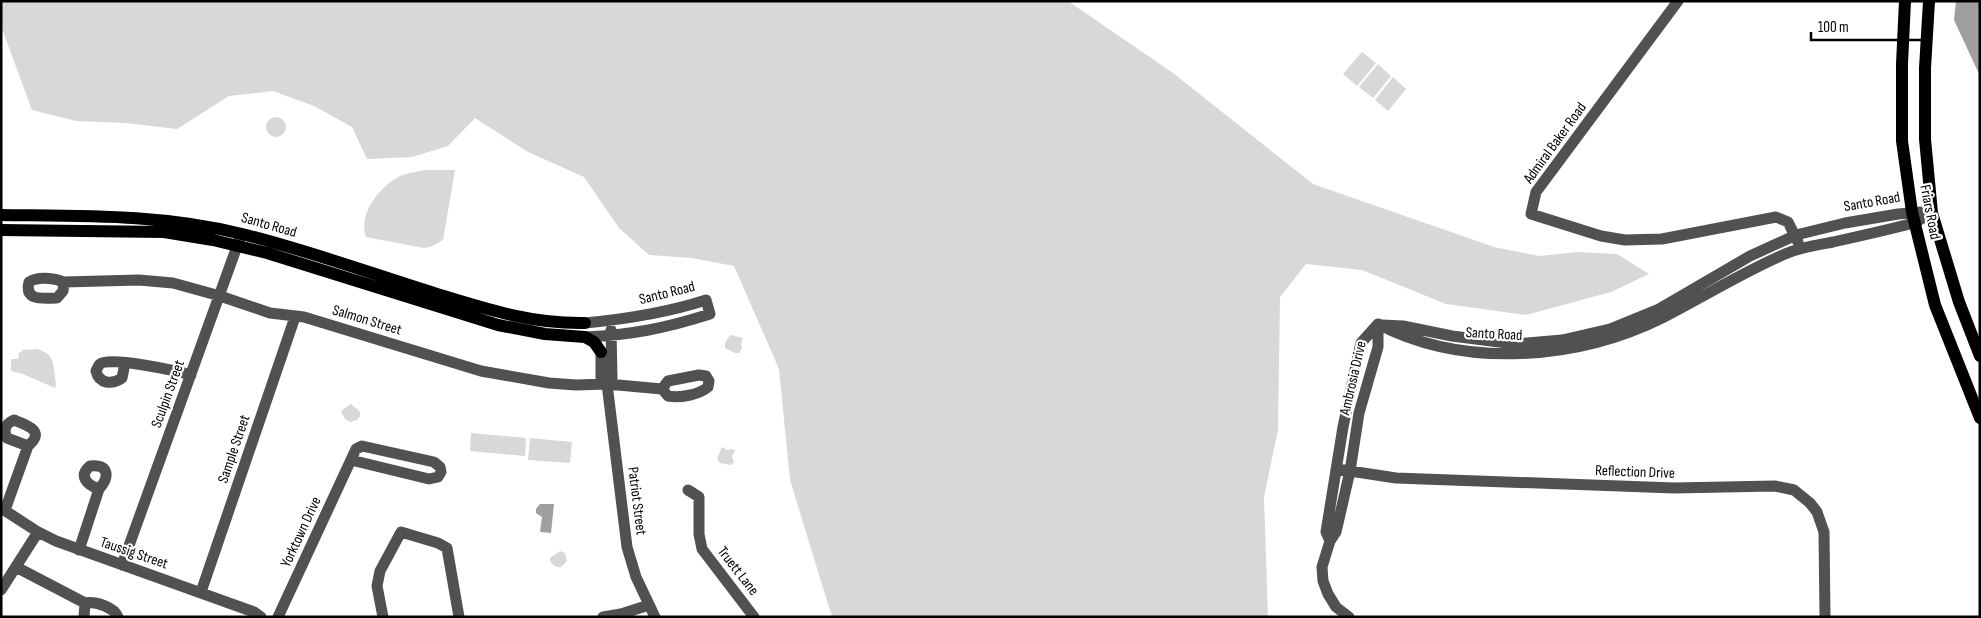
<svg xmlns="http://www.w3.org/2000/svg" width="1981" height="618" font-family="'Sofia Sans Condensed',sans-serif">
<style>
.green{fill:#d8d8d8}
.water{fill:#9f9f9f}
.lines{fill:none;stroke-linecap:round;stroke-linejoin:round}
.minor{stroke:#515151;stroke-width:11}
.major{stroke:#000;stroke-width:12}
.labels{text-anchor:middle;dominant-baseline:central;stroke-width:4.5;stroke-linejoin:round;paint-order:stroke}
.street-label{font-size:15px;fill:#000;stroke:#fff}
</style>
<rect width="100%" height="100%" fill="#fff"/>
<path class="green" d="M1,1H1068L1173,73L1313,184L1494,247L1539,256L1578,252L1617,254L1649,274L1611,292L1526,315L1446,304L1362,270L1306,264L1280,297L1278,430L1264,497L1268,617H832L790,480L779,369L734,266L692,258L649,255L619,228L584,177L528,152L475,118L448,146L412,157L367,159L352,127L314,106L273,91L229,96L177,129L125,123L76,121L32,110L1,26Z
M1362,52L1376,63L1357,86L1343,74Z
M1378,64L1391,76L1373,98L1359,87Z
M1393,77L1406,89L1388,111L1375,100Z
M266 127a10 10 0 1 1 20 0a10 10 0 1 1-20 0Z
M425,170H455L443,240L430,247L424,248L366,237C358,214 379,188 398,177C406,173 416,172 425,170Z
M730,335L743,338L741,344L742,348L739,353H735L725,348V343Z
M37,349C56,354 53,366 56,384L55,388L23,374L11,371V359H18L19,352H22V350Z
M351,404L360,412V416L357,420L350,422L345,419L341,411Z
M471,433L526,438L525,456L470,451Z
M530,438L572,442L570,463L528,460Z
M722,447L727,450L731,449L735,450L732,457L734,462L731,465L720,463L717,459Z
M560,551L565,553L567,561L561,567C555,568 550,564 550,558Z"/>
<path class="water" d="M1956,1H1980V76L1954,20Z
M540,504H554L551,533L540,532L542,517L536,513V509Z"/>
<g class="lines">
<path class="minor" d="M1678,1L1536,192L1531,214L1601,236L1625,240L1662,239L1776,217L1788,222L1798,242
M64,282L63,291L57,298C44,298 24,302 29,282C38,276 54,278 64,282L139,280L173,283L220,296L270,313L304,317L481,371L549,383L576,385L607,384L662,389L668,396C680,398 699,395 708,387L709,381L706,376L699,375L668,381L662,389
M585,323C627,319 666,313 706,300L710,314C666,328 632,335 585,337
M1378,324C1465,369 1578,360 1664,317C1705,296 1743,272 1785,254C1800,247 1817,245 1833,242C1860,236 1887,230 1914,223L1932,213
M1382,325L1403,326L1452,336L1515,344L1562,340L1610,329L1659,309L1750,256L1796,235L1845,223L1898,214L1921,212
M601,352V378L607,384L627,547L636,577L655,617
M125,363L122,378C112,385 99,384 96,371C97,369 98,366 100,364C109,356 177,371 191,375
M607,384L612,378L611,330
M1337,469L1396,478L1674,488L1775,486L1794,490L1810,503L1817,512L1824,532L1825,617
M688,490L699,497V534L702,549L754,617
M1,508L38,532L56,541L254,612L261,617
M5,510L28,446C46,431 27,425 14,420C5,424 3,430 7,438L28,446
M1330,541L1326,532L1343,427L1359,351L1361,343L1378,324
M79,550L99,489C110,477 109,464 90,466C78,476 87,485 99,489
M122,565L240,238
M16,567L85,603C95,601 114,607 118,617
M1,590L38,532
M201,592L295,317
M84,617L85,603
M278,617L356,449L362,446L434,462L440,467L441,472L438,477L429,479L351,460
M383,617L377,586L380,571L401,532L438,543L447,548L459,617
M603,617L621,614L649,605
M1349,617L1336,607L1328,594L1323,581L1322,567L1330,541L1336,532L1350,471L1359,413L1378,347V324"/>
<path class="major" d="M1905,1L1902,64V141L1912,212L1935,305L1980,418
M1929,1L1925,68V139L1932,213L1959,302L1980,356
M1,215C84,216 161,214 242,234C307,250 370,273 434,293C486,309 531,324 585,323
M1,230L164,232L213,240L267,253L498,325L545,334L585,337L594,342L601,352"/>
</g>
<g class="labels">
<g class="street-label">
<text transform="translate(1555 143) rotate(-54)">Admiral Baker Road</text>
<text transform="translate(1872 202) rotate(-10)">Santo Road</text>
<text transform="translate(1930 212) rotate(79)">Friars Road</text>
<text transform="translate(269 225) rotate(16)">Santo Road</text>
<text transform="translate(667 293) rotate(-14)">Santo Road</text>
<text transform="translate(367 320) rotate(17)">Salmon Street</text>
<text transform="translate(1494 334) rotate(3)">Santo Road</text>
<text transform="translate(1353 378) rotate(-77)">Ambrosia Drive</text>
<text transform="translate(168 394) rotate(-70)">Sculpin Street</text>
<text transform="translate(234 449) rotate(-71)">Sample Street</text>
<text transform="translate(1635 472) rotate(2)">Reflection Drive</text>
<text transform="translate(637 501) rotate(83)">Patriot Street</text>
<text transform="translate(301 532) rotate(-65)">Yorktown Drive</text>
<text transform="translate(134 553) rotate(19)">Taussig Street</text>
<text transform="translate(738 571) rotate(52)">Truett Lane</text>
</g>
</g>
<rect width="1981" height="618" fill="none" stroke="#000000" stroke-width="5"/>
<path d="M1811 32v8h114v-8" fill="none" stroke="#000000" stroke-width="2.5"/>
<text x="1818" y="32" font-size="15" fill="#000000" stroke="#ffffff" stroke-width="4" paint-order="stroke">100 m</text>
</svg>
